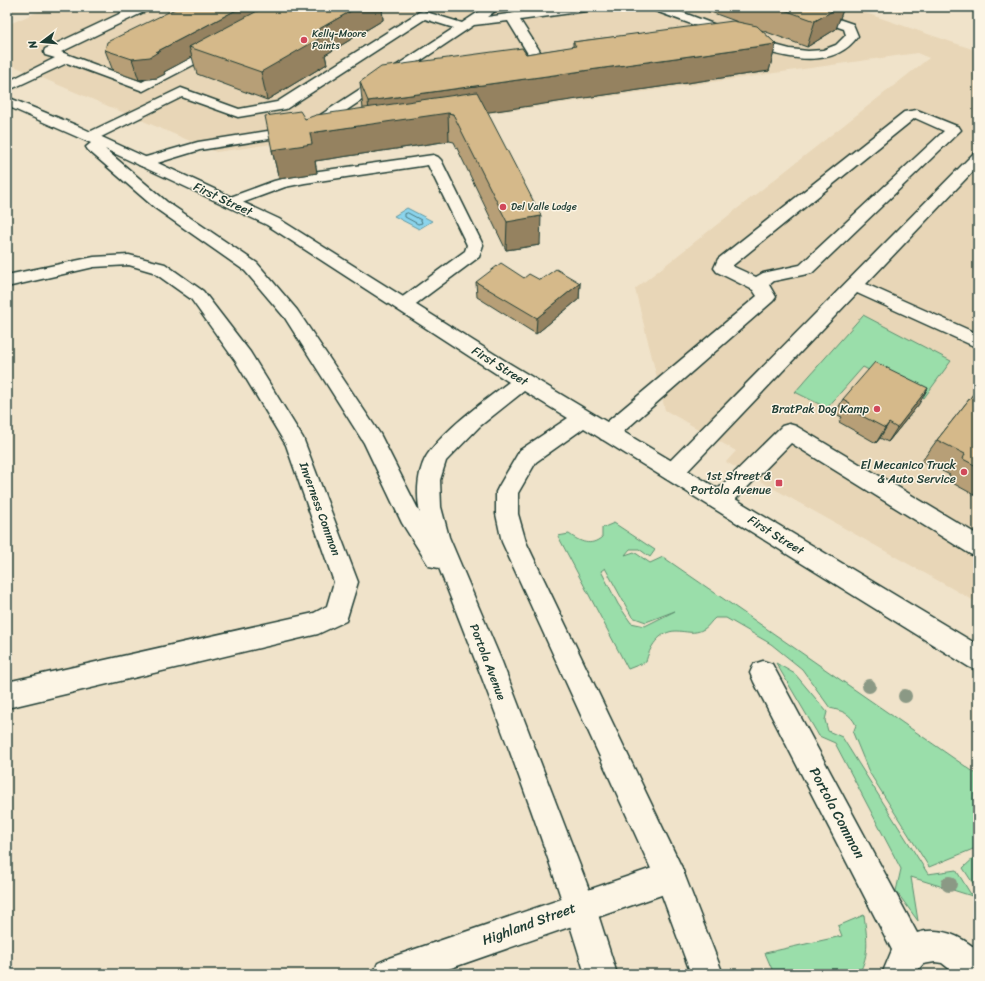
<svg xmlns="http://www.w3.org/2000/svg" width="985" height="981" font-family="Sriracha,sans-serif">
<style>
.built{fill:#e8d6b7}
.green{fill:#9adeaa;stroke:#5c8e6f;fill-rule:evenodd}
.water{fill:#8bd4ec;stroke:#6098a2}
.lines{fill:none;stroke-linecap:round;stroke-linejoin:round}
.shore{stroke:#4a797e;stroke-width:1}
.minor-casing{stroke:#1f3d34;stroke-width:3}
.major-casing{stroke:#1f3d34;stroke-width:3}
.minor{fill:#fcf5e5;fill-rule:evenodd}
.major{fill:#fcf5e5;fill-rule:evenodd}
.tree{fill:#8b9985}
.wall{fill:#b79f77;stroke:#1f3d34}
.shaded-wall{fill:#958261;stroke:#1f3d34}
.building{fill:#d5b98a;stroke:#1f3d34}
.poi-dot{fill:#d1495b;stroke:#fcf5e5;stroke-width:1.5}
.labels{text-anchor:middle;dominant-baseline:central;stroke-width:3;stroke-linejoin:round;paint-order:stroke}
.far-poi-label{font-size:10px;fill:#1f3d34;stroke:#fcf5e5;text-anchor:start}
.street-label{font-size:12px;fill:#1f3d34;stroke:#fcf5e5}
.poi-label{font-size:12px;fill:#1f3d34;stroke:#fcf5e5;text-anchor:end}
.near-street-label{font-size:14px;fill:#1f3d34;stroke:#fcf5e5}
</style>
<rect width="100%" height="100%" fill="#f0e3ca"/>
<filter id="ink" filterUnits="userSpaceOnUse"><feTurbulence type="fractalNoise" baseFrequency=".025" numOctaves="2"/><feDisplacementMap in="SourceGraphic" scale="8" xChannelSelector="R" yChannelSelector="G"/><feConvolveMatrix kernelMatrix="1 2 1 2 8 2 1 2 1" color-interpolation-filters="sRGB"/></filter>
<g filter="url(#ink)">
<path class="built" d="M49,7H848L978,51V603L726,462L736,451L665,410L635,289L929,58L917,53L216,152L7,63V25Z"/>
<path class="green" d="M863,315L951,361L924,398L863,367L827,408L795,392Z
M614,523L655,550L650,557L639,549H630L625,555L634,552L650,563L663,557L978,775V847L929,867L869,772L853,733L856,725C850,713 842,711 830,708L802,669L771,644L726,618H715C711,621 708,627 704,629C694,635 686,631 676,631C659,631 649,648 646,662L628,669L558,536L569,534C580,542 591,547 602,537V528ZM605,568L632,617L646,622L675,611L645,626L631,623L618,604L601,571Z
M776,663L795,674L827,712L825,720L828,731L842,737L928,874L956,870L972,896L911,877L918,921L896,891L901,869L835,743L819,736Z
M978,854V891L963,868Z
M864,915C867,938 870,953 859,974H774L765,953L842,936L838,926Z"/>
<path class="water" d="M407,208L432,221L419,229L394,216Z"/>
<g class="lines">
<path class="shore" d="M408,213L421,220L422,223L418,224L405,217V214Z"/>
<g class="minor-casing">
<path id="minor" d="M134,7H150L148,10L61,52L142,82L214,44L218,43L224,47L222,50L143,91L67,63L7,91V82L55,58L45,55L44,52L45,49Z
M486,7H500L487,17L559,7H592L586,11L520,20L548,64L546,67H536L508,21L474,25L314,132L200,150L144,167L139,165L136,162L139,159L198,142L305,125L454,28L425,19L286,109L238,117L182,97L95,140H85L83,137L85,134L181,88L239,109L277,102L419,12L423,11L462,23Z
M651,7H668L756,40L790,49L808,51L823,50L836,45L846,35L844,29L787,10L785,7H803L853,24L858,36C827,81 755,48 716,33C695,25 674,18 653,10Z
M917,110L959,127L961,130L812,273L774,281L769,285L776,297L773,301L615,439L608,441L601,439L598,433L601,427L757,296L753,290L717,272L714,268L718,259L904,112ZM915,118L944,131L800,265L763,273L756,277L732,266Z
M978,152V166L866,284L978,334V348L857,293L681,478L673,480L665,478L662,472L665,466L973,154Z
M433,155L438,157L441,160L483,245L479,257L409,309L403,311L397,309L394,305L397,301L465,251L467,245L428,165L305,183L285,187L231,207L225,205L223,202L225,199L274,181L305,173Z
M129,255L165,264L203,291L250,352L303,438L358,582L346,621L318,634L7,708V682L314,613L327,606L334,582L286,445L236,362L191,299L153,272L129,265L94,267L7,287V275L94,257Z
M789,424L796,426L978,535V557L970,554L791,443L728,507L720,510L712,507L709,501L712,495L782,426Z
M763,661L772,664L917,933C939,926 962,936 978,951V974H956L942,963L935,962L923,964L914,974H882L892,950L754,682L750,673L754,664Z
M670,862L681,866L685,877L681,888L670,892L434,974H373L378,963L389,958Z"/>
</g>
<g class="major-casing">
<path id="major" d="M7,97L78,126L279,219L507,362L978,645V671L969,667L584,428L536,462L518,493V514L526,542L681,866L723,974H691L657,882L502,542L496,514V492L499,486L520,450L568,418L524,391L480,426L446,461L440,480L441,507L449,537L502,662L595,905L617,974H585C544,836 492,702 439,568L429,566L402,523L364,443L285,318L245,271L155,208L88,150L86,147L91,143L7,106ZM105,149L267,225L509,382C483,402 451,424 430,451C417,467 416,494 420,513L380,434L297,310L257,263L167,202Z"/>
</g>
<use href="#minor" class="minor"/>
<use href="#major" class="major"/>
</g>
<g class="tree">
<circle cx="869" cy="686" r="7"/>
<circle cx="905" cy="696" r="7"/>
<circle cx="949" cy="884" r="8"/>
</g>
<path class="wall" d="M179,7H382L383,20L325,55L327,64L267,100L197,74L192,57L164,72L165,74L157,78L139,80L113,71L105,50Z
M697,7H844L836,29L807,47L761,30L776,44L769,71L487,112L535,211L540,245L506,250L454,142L449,141L315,161L317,173L279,179L272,150L305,119L363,109L360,82L526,54L573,47V42L738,22Z
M524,278L540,280L580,283L579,299L536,334L477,297L476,282Z
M978,388V497L947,480L950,475L922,461L937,440Z
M843,399L919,404L888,442L880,438L876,443L839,422L842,417L835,414Z"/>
<path class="shaded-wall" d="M242,7H272L189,47L192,57L164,72L165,74L157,78L139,80L132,59L156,52Z
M358,7H382L383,20L325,55L327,64L267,100L261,72L312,33Z
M839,7H844L836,29L807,47L815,21Z
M776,44L769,71L455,117L453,114L448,113L449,141L315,161L317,173L279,179L272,150L310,133L370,124L368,101Z
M536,206L535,217L541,216L540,245L506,250L507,222L533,211Z
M580,283L579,299L536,334L537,318Z
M928,388L919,404L888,442L897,428Z
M889,423L880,438L876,443L885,428Z"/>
<path class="building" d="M179,7H242L156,52H158L150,57L132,59L105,50L107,42Z
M265,7H358L312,33L322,37L261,72L189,47Z
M776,7H839L815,21Z
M733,21L757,26L776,44L368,101L360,82L381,67L522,48L526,54L576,46L573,42Z
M477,92L536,206L533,211H539L541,216L507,222L453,114L448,113L310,133L312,144L272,150L265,116L300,111L305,119L316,115Z
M501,263L524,278L529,274L540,280L556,269L580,283L537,318L476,282Z
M875,362L928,388L897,428L889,423L885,428L847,408L850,403L843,399Z
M978,388V467L963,459L965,454L937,440Z"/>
</g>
<g class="poi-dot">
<circle cx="304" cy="40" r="4"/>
<circle cx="503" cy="207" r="4"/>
<circle cx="877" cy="409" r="4"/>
<circle cx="964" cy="472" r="4"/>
<rect x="775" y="479" width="8" height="8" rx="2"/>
</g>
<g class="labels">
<g class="far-poi-label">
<text x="312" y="34">Kelly-Moore<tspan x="312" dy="12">Paints</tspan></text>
<text x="511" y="207">Del Valle Lodge</text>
</g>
<g class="street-label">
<text transform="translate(223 199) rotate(25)">First Street</text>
<text transform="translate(500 366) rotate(32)">First Street</text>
<text transform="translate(320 509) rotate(70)">Inverness Common</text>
<text transform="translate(776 535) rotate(32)">First Street</text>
<text transform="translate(488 662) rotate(69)">Portola Avenue</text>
</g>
<g class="poi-label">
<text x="869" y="409">BratPak Dog Kamp</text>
<text x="956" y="465">El Mecanico Truck<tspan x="956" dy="14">&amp; Auto Service</tspan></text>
<text x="771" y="476">1st Street &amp;<tspan x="771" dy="14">Portola Avenue</tspan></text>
</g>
<g class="near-street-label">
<text transform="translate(837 813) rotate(62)">Portola Common</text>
<text transform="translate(529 924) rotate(-20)">Highland Street</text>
</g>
</g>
<rect width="985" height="981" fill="none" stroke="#fcf5e5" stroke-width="24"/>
<rect x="12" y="12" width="961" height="957" fill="none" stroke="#1f3d34" stroke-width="1.5" filter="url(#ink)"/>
<g transform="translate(42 42) rotate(254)" stroke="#fcf5e5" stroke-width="3" paint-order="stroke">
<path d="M0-3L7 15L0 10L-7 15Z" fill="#1f3d34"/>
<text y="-6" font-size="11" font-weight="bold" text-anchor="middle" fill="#1f3d34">N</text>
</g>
</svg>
